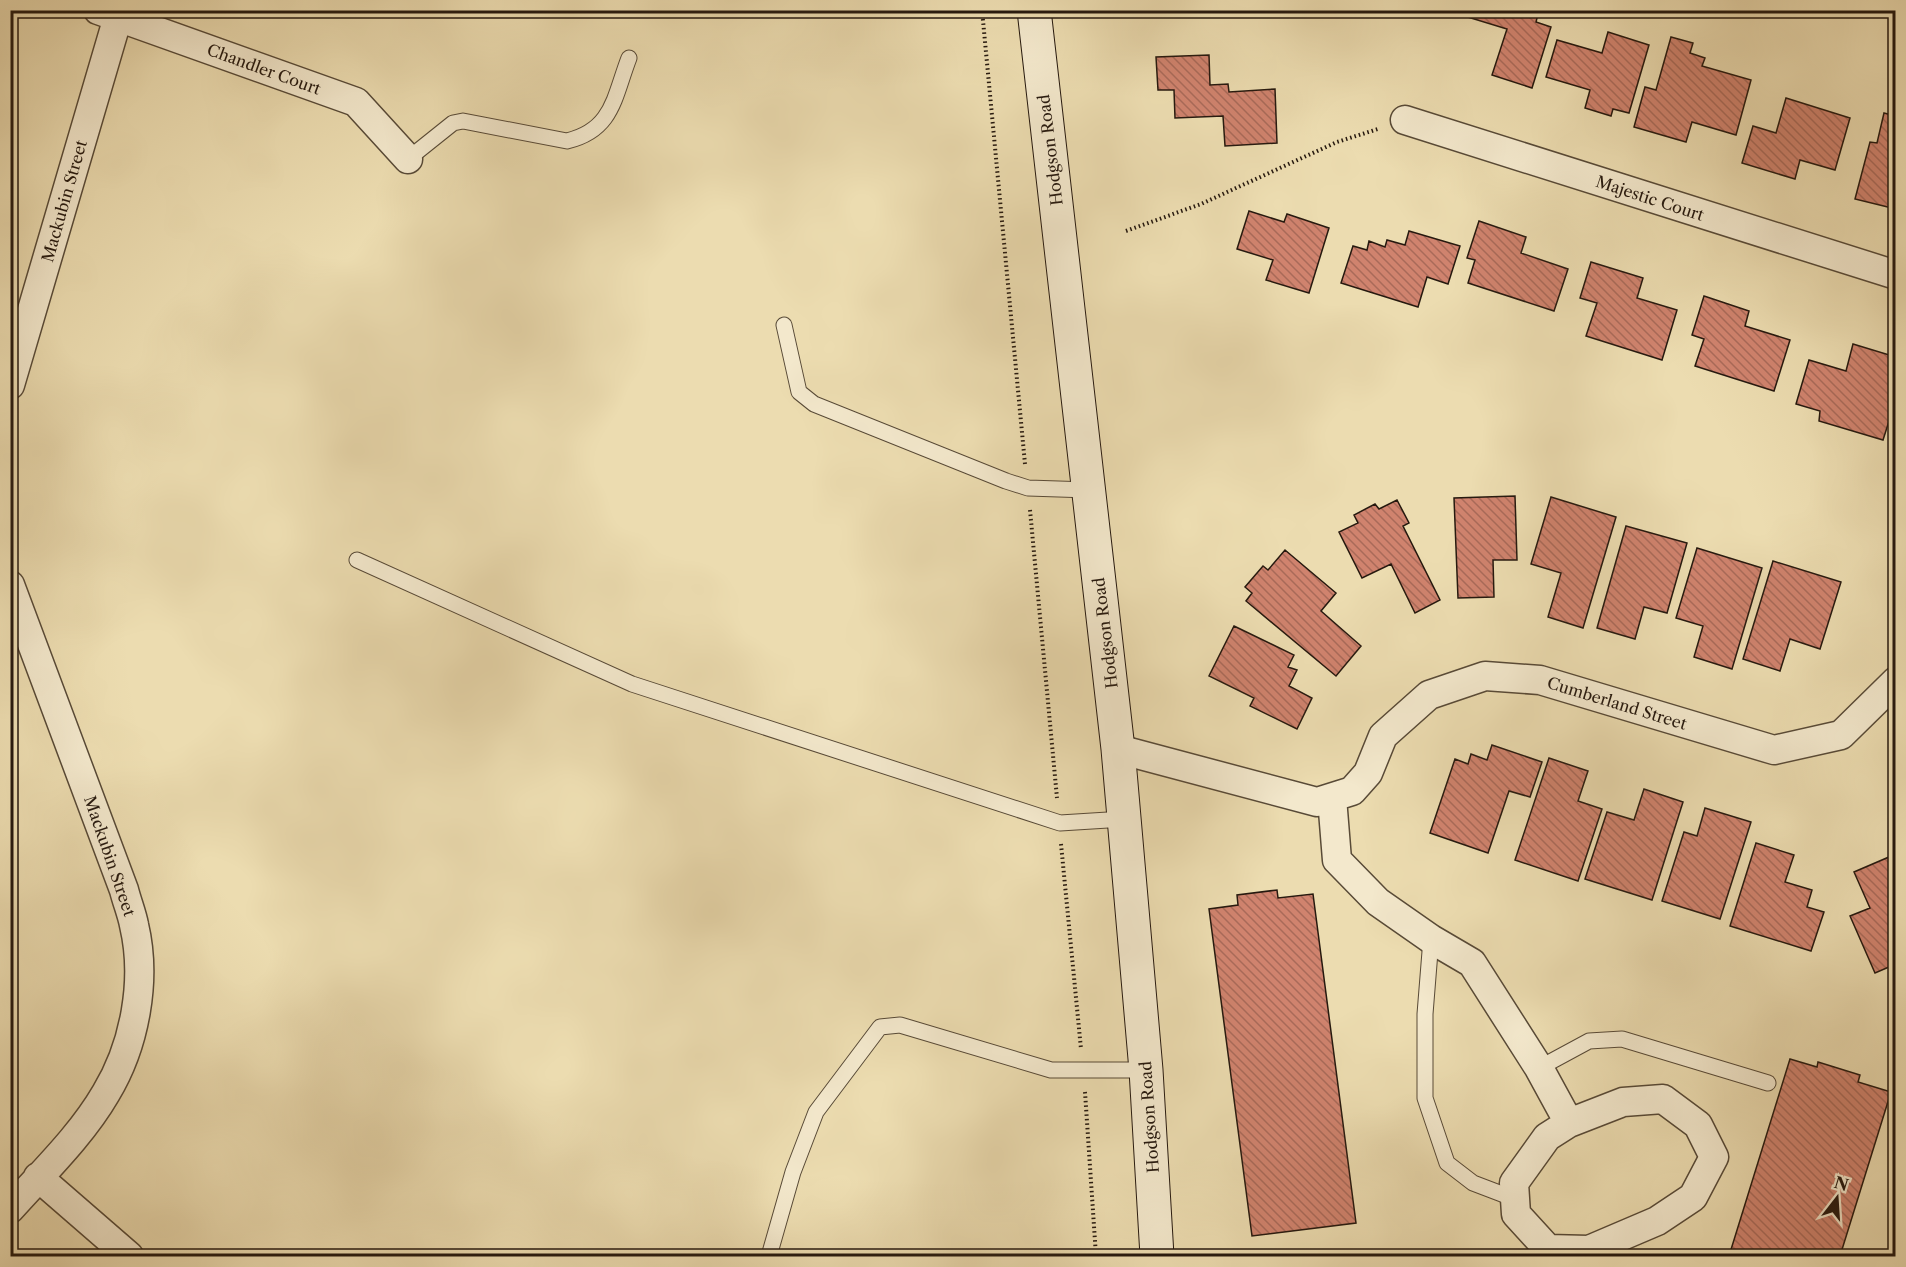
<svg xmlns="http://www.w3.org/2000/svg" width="1906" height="1267" font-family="'Libre Caslon Text',serif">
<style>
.building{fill:url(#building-back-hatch);stroke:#26190f;stroke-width:1.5}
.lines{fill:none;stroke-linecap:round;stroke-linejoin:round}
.lane-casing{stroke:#584a37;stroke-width:17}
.street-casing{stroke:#584a37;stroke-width:31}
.secondary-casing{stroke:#26190f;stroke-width:35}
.path{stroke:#26190f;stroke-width:4;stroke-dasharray:1.5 3;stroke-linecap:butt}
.lane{stroke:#f3e8cc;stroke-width:15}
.street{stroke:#f3e8cc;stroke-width:28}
.secondary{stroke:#f3e8cc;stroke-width:33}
.labels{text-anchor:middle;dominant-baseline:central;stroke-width:6;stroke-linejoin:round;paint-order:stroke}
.street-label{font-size:16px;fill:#26190f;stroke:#f3e8cc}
</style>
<defs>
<pattern id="building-back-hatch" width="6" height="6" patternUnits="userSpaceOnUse" patternTransform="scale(1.5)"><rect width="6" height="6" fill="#d0836e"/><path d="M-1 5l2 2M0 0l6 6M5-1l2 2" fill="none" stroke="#a96a59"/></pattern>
</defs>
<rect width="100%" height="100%" fill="#ecdcb0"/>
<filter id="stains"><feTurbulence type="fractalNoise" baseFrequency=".00333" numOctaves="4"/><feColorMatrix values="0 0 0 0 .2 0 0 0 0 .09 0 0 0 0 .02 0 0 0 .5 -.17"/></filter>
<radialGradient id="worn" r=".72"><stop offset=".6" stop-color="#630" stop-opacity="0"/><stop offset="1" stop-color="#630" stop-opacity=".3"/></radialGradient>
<path class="building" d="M1462,10H1539L1536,22L1551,27L1532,88L1492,75L1507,29L1461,15Z
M1608,32L1649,45L1629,113L1613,109L1611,116L1585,108L1590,90L1546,77L1557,40L1602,53Z
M1671,37L1693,43L1690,53L1705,58L1702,66L1751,80L1736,135L1692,122L1686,142L1634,127L1645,87L1656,90Z
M1209,55L1210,85L1228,84L1229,92L1275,89L1277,143L1225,146L1223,116L1175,118L1174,90H1158L1156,57Z
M1786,98L1850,118L1835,170L1800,160L1795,179L1742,163L1753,126L1776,133Z
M1884,113L1896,116V209L1855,199L1870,142L1877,143Z
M1249,211L1284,222L1287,214L1329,228L1309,293L1266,280L1273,260L1237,249Z
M1479,221L1526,237L1521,253L1568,269L1554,311L1468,283L1475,260L1467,258Z
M1409,231L1460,246L1448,284L1427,277L1418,307L1341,283L1353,246L1367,250L1369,241L1385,247L1387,240L1405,245Z
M1591,262L1643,278L1637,298L1677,310L1662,360L1586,336L1597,303L1580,298Z
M1704,296L1749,311L1745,326L1790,340L1774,391L1695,366L1704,339L1692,335Z
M1853,344L1896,357V399L1883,440L1819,421L1820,411L1796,404L1809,360L1846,371Z
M1515,496L1517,560H1493L1494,597L1458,598L1454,498Z
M1551,497L1616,517L1583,628L1548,617L1561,573L1531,564Z
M1397,500L1409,523L1403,526L1440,600L1415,613L1391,564L1362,578L1339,532L1358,523L1354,515L1375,504L1379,509Z
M1626,526L1687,543L1667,613L1644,607L1635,639L1597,628Z
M1697,548L1762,568L1732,669L1694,657L1703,626L1676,618Z
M1285,550L1336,593L1321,611L1361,646L1336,676L1246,601L1252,593L1245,587L1263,566L1268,570Z
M1773,561L1841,582L1820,649L1790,639L1780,671L1743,659Z
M1234,626L1294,655L1288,667L1297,670L1289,686L1312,698L1297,729L1250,706L1254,698L1209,676Z
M1492,745L1542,762L1530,797L1509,791L1488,853L1430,833L1455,759L1468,764L1471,754L1487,760Z
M1549,758L1588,771L1578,801L1602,809L1578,881L1515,860Z
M1644,789L1683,802L1652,900L1585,879L1607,812L1634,820Z
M1705,808L1751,822L1720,919L1662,901L1684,832L1697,836Z
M1756,843L1794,855L1785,882L1812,890L1807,907L1824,912L1811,951L1730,926Z
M1896,854V964L1875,973L1850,916L1870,908L1854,872Z
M1277,890L1278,898L1313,894L1356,1223L1252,1236L1209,909L1238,905L1237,895Z
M1790,1059L1817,1067L1818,1062L1860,1075L1858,1082L1891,1092L1840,1256H1729Z"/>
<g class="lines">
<g class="lane-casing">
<path id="lane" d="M408,159L453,123L463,121L567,141C613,130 614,97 629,58
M784,325L799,392L814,404L1006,481L1028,488L1089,490
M357,560L632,684L1060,823L1124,819
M1431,939L1425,1014V1098L1447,1163L1473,1183L1515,1199
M1539,1068L1589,1041L1622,1039L1768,1083
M769,1256L793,1172L816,1112L880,1027L900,1025L1051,1070H1146"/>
</g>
<g class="street-casing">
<path id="street" d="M98,10L356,102L408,159
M1405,120L1896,275
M10,385L118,17
M10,585L124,890C127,902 132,914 134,925C147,980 135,1045 106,1093C81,1136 43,1172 10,1209
M1118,749L1317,802L1352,791L1368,773L1383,736L1429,695L1485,676L1540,680L1774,750L1841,735L1896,681
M1332,798L1337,860L1378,902L1431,939L1472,963L1539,1068L1569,1123
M1663,1099L1698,1125L1714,1157L1693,1197L1657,1221L1589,1250L1548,1249L1516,1214L1514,1183L1547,1137L1569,1123L1623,1102Z
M38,1177L129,1256"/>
</g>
<g class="secondary-casing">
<path id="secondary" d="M1034,10L1118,749L1146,1070L1157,1256"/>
</g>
<path class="path" d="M982,10L1025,464
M1126,231L1201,204L1337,142L1378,129
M1030,510L1057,798
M1061,844L1081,1049
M1085,1092L1096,1256"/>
<use href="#lane" class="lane"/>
<use href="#street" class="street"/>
<use href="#secondary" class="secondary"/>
</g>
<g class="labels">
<g class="street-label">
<text transform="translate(264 69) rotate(20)">Chandler Court</text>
<text transform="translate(1050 150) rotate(-97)">Hodgson Road</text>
<text transform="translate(1650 198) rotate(18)">Majestic Court</text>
<text transform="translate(64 201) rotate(-74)">Mackubin Street</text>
<text transform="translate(1105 633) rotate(-97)">Hodgson Road</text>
<text transform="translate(1617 703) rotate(17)">Cumberland Street</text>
<text transform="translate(110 856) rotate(71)">Mackubin Street</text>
<text transform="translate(1149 1117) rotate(-94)">Hodgson Road</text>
</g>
</g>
<rect width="1906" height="1267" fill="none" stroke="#ecdcb0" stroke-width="36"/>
<rect x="12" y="12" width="1882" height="1243" fill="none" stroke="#26190f" stroke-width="3"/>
<rect x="18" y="18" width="1870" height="1231" fill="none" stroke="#26190f" stroke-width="1.5"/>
<g transform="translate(1837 1198) rotate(17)" stroke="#f3e8cc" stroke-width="4.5" paint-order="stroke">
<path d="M0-4.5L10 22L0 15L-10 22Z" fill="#26190f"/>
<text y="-9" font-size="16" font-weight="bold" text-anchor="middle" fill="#26190f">N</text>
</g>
<rect width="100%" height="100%" filter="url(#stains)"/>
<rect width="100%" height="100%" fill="url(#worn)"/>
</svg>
